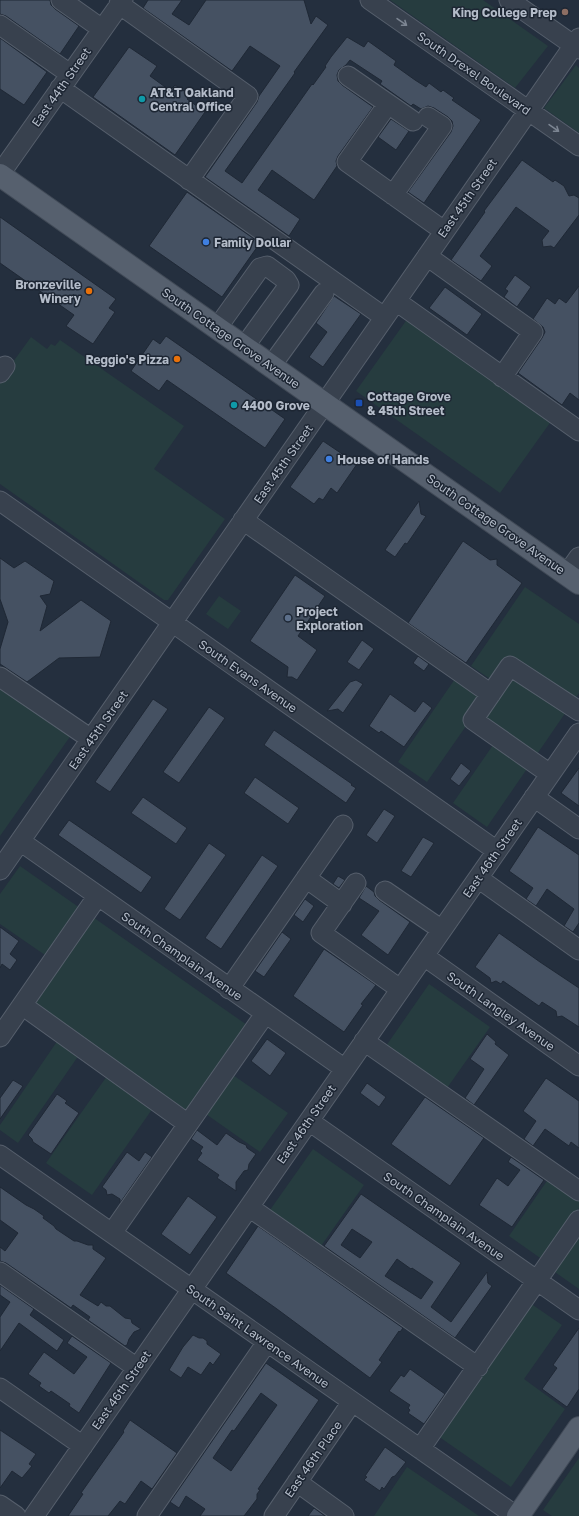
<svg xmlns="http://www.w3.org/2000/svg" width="579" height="1516" font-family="'Golos Text',sans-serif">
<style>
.green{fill:#263c3f}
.building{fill:#455162;stroke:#1f2835;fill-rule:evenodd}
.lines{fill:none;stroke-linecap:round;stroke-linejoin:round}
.minor-casing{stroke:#565f6c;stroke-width:21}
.major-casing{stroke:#414a57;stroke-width:24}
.minor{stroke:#38414e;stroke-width:19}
.major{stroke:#56606e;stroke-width:22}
.oneway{stroke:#7c8592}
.education-dot{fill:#8d6e63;stroke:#1d2633;stroke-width:1.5}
.culture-dot{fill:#0f9aa8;stroke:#1d2633;stroke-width:1.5}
.shop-dot{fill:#3f7fe0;stroke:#1d2633;stroke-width:1.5}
.food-dot{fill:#e8710a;stroke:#1d2633;stroke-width:1.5}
.transit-dot{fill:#1a4fb4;stroke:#1d2633;stroke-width:1.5}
.service-dot{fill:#5c6f8a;stroke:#1d2633;stroke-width:1.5}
.labels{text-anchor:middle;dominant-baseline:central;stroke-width:3;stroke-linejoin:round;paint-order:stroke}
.poi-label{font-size:12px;font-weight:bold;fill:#b4bcc9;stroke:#1d2633;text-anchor:start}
.street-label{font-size:12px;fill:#b4bcc9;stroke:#1d2633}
</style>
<rect width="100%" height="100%" fill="#242f3e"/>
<path class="green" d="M390,0H483L548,46L515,88Z
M576,65L579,68V133L544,108Z
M408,318L552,420L500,493L356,391Z
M31,337L47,349L51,344L55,346L60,340L184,426L154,469L225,519L168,600H164L0,484V380Z
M525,587L579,624V693L487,827L453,803L502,732L484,720L505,689L471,666Z
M219,596L241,611L228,629L206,614Z
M457,676L487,696L427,782L398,762Z
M0,680L74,731L0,836Z
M20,866L247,1025L185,1112L31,1003L58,964L0,924V894Z
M429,984L490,1027L447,1088L386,1046Z
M58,1040L79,1055L18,1143L0,1130V1125Z
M230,1073L288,1113L260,1152L203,1112Z
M107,1076L153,1108L92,1195L46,1163Z
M313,1149L364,1185L321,1246L270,1210Z
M551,1175L579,1194V1208L543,1260L509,1236Z
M579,1232V1289L552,1270Z
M527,1301L562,1325L524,1379L565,1409L511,1487L435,1434Z
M579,1458V1516H552L543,1510Z
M407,1467L479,1516H374Z"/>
<path class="building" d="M0,0H50L51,5L55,9L79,26L60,54L6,16L0,14Z
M148,0H182L172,14L189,25L206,0H304L311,24L316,16L328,25L294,72L295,73L225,171L242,183L312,84L313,85L326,67L325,66L331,57L347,37L364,47L368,41L396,61L394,65L415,80L426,87L429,83L441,92L443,90L454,98L452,100L481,120L424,203L408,192L451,132L453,126L452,121L448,117L434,108L428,106L421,109L413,104L411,106L380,84L382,81L350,60L346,65L339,70L337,75L338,81L342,85L373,107L338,156L336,161L337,166L314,200L272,170L258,190L300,219L289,236L205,177L257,102L259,96L280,66L250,46L232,71L143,8Z
M0,38L47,72L24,105L0,89Z
M129,47L157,66L150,76L168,89L170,87L172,88L175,85L190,95L187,99L205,112L175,155L93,97Z
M391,119L409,131L396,150L378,137Z
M522,160L553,182L555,180L564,186L569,196L574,195L579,198V215L554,248L551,246L543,247L542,240L549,231L516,207L480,256L492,266L481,281L451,260L485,212L484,211Z
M187,192L260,243L222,297L149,246Z
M0,217L116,299L109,308L115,312L93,344L66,326L74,315L0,263Z
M515,275L531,287L517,307L504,297L508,291L505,289Z
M579,286V400L570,393L562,405L518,373L542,338L545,332L543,327L533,319L547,298L555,304L559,298L566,303Z
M445,287L482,314L467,335L429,308Z
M334,296L361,314L323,367L309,357L327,332L316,323Z
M166,336L285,419L265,448L167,380L159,391L131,371L153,339L160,344Z
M323,441L357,464L337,493L331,488L323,500L319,498L314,504L290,487Z
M419,501L421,514L426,516L407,544L405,543L395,557L385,550Z
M463,541L490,560L497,559V565L522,583L466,663L408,623Z
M0,558L14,568L25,561L54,581L50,594L40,596L47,606L40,631L81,600L111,621L100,657L59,658L27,682L0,664V649L8,622L0,599Z
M295,575L325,596L298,636L317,650L297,680L292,677H287L288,667L250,641Z
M362,640L374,649L359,670L347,662Z
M418,656L429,664L424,671L413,663Z
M356,680L363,684L343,713L338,709L327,711L350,682Z
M390,694L415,712L423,701L432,708L404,747L381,731L379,733L369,726Z
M153,699L168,709L110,792L95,782Z
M209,707L225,718L179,783L163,772Z
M274,730L352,784L351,785L356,788L346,803L264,745Z
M461,763L471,771L459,786L450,779Z
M579,768V806L561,793Z
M255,777L299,808L288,824L244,793Z
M143,797L187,828L176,844L131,813Z
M384,809L395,816L377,843L366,835Z
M69,820L152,877L141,893L58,835Z
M538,827L579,855V923L573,932L564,926L574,909L547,889L536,906L526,899L533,888L509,871Z
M423,837L434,843L411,877L401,871Z
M209,843L226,855L180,920L164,909Z
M262,855L278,866L221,949L205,938Z
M338,876L345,880L339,888L333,884Z
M366,886L374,892L375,896L379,900L410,922L388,955L361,935L379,911L359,898Z
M305,899L314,906L303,922L294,915Z
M0,927L19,941L10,954L17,960L10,970L2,964L0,968Z
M282,932L291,939L264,977L255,971Z
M499,933L540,962L579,988V1027L562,1016L557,1017L556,1011L542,1002L539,1006L503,981L501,984L496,981L491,983L490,978L475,967Z
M324,949L376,985L361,1004L363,1005L344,1032L293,996Z
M487,1034L496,1042L495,1044L509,1055L474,1105L465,1098L484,1069L470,1059Z
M267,1039L286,1053L270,1076L251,1061Z
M546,1078L579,1101V1148L571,1142L569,1146L545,1129L533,1146L524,1139L536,1121L523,1111Z
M13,1080L23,1086L0,1119V1098Z
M367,1083L386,1097L379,1107L360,1093Z
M57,1094L67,1101L65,1103L79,1113L51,1154L33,1142L32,1139L28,1135Z
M425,1097L484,1138L450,1186L391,1144Z
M197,1130L217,1145L226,1133L239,1142L246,1145L247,1148L256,1154L249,1164L248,1170L244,1171L236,1182V1191L217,1178L219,1175L197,1160L202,1153L200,1151L203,1147L191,1139Z
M127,1152L139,1161L145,1152L152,1157L120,1203V1199L112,1194L107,1195L106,1190L102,1187Z
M511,1157L544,1180L512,1227L479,1205L497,1178L508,1186L520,1170L508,1162Z
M0,1187L26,1205L34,1209L44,1216L43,1218L54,1226L56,1229L74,1241H77L88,1245H93V1249L106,1258L80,1295L98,1306L101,1302L106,1306H110L125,1318L131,1319L132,1323L141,1329L134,1332L129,1339L127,1345L125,1346L88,1320L90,1317L73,1305L71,1308L6,1263L0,1261V1247L5,1251L18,1233L0,1220Z
M361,1194L461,1263L431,1307L451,1322L487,1272L488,1283L492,1286L455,1338L324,1246ZM352,1229L372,1242L360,1258L341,1245ZM397,1259L411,1269L412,1268L433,1282L421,1299L385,1276Z
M188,1196L217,1217L190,1255L161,1234Z
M258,1226L403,1328L400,1332L399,1331L379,1360L382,1362L370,1378L277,1309L226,1273Z
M0,1285L34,1309L30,1315L64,1340L57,1351L19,1323L0,1351V1317L10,1302L0,1295Z
M579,1328V1389L567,1407L542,1389L557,1368L553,1365Z
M193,1335L199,1338H203L207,1341V1344L221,1354L213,1365L210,1362L201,1375L188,1367L181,1378L169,1370L183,1347Z
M72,1336L111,1363L79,1413L69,1406L70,1404L51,1391L49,1393L39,1386L41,1383L28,1374L44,1352L74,1374L87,1357L67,1343Z
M266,1363L319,1400L258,1489L260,1490L257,1494V1499L244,1516H200L205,1509L186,1496L179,1508L170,1502ZM261,1393L277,1405L231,1471L213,1458L232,1430L234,1431Z
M410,1369L445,1394L424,1424L408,1413L410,1410L408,1408L410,1405L389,1391L401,1375L404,1377Z
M130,1420L177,1453L152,1489L141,1481L125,1504L120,1501L108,1516H68L83,1494L81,1493L88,1483L124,1432L123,1431Z
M0,1430L36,1454L29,1464L32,1466L22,1478L12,1471L0,1488Z
M385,1447L406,1462L395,1476L392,1477L384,1489L382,1487L380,1491L364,1480L367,1477L365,1476Z
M314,1508L325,1516H308Z"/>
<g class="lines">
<g class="minor-casing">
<path id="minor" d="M61,0L102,29
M370,0L579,146
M509,0L579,49
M119,4L248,96L189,180
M0,25L70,74
M348,76L413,121
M60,88L384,317
M388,104L347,162L444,231
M0,174L123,0
M393,195L442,126L428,117
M427,256L533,332L502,377
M396,301L579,431
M217,328L260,268L267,266L286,280L289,285L244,347
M271,366L324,293
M0,373L5,366
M0,501L497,851
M243,520L491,694
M567,574L579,557
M0,677L91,739
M550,774L473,720L510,666L579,711
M534,797L579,829
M20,841L345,1069
M0,870L579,38
M306,878L342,904
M478,878L579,950
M356,883L321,933L400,989
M385,891L442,930
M424,956L579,1066
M229,989L343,825
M22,1005L188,1124
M0,1037L97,897
M364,1041L579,1191
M309,1121L579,1310
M0,1155L516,1516
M249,1207L478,1367
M112,1233L265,1014
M0,1272L137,1368
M0,1388L83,1446
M420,1449L579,1220
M297,1482L344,1516
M0,1505L16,1516
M34,1516L579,733
M147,1516L267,1342
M274,1516L352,1402"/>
</g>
<g class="major-casing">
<path id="major" d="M0,175L579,583
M518,1516L579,1428"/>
</g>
<use href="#minor" class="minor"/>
<use href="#major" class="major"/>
</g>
<defs><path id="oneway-shaft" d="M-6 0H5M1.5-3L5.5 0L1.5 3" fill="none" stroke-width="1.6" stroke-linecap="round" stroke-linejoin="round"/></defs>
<g class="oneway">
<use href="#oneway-shaft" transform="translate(402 22) rotate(35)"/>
<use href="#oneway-shaft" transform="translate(554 128) rotate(35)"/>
</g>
<circle class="education-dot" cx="565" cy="12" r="4"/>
<g class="culture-dot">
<circle cx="142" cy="99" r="4"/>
<circle cx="234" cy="405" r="4"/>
</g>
<g class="shop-dot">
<circle cx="206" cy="242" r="4"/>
<circle cx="329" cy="459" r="4"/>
</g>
<g class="food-dot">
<circle cx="89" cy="291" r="4"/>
<circle cx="177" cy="359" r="4"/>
</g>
<rect class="transit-dot" x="355" y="399" width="8" height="8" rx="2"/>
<circle class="service-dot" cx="288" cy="618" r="4"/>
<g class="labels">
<g class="poi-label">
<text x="557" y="12" text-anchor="end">King College Prep</text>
<text x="150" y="92">AT&amp;T Oakland<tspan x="150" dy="14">Central Office</tspan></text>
<text x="214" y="242">Family Dollar</text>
<text x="81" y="284" text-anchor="end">Bronzeville<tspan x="81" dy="14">Winery</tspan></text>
<text x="169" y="359" text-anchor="end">Reggio's Pizza</text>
<text x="367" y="396">Cottage Grove<tspan x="367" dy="14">&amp; 45th Street</tspan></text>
<text x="242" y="405">4400 Grove</text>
<text x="337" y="459">House of Hands</text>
<text x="296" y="611">Project<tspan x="296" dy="14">Exploration</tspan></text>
</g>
<g class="street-label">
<text transform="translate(474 73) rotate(35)">South Drexel Boulevard</text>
<text transform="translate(61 87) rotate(-55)">East 44th Street</text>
<text transform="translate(467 198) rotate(-55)">East 45th Street</text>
<text transform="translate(231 338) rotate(35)">South Cottage Grove Avenue</text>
<text transform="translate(283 464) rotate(-55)">East 45th Street</text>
<text transform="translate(496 524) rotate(35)">South Cottage Grove Avenue</text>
<text transform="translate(248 676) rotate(35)">South Evans Avenue</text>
<text transform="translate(98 730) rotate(-55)">East 45th Street</text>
<text transform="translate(492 858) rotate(-55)">East 46th Street</text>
<text transform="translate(182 956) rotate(35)">South Champlain Avenue</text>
<text transform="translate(501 1011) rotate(35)">South Langley Avenue</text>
<text transform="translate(306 1124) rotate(-55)">East 46th Street</text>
<text transform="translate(444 1216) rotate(35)">South Champlain Avenue</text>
<text transform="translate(258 1336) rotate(35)">South Saint Lawrence Avenue</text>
<text transform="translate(121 1390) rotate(-55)">East 46th Street</text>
<text transform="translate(313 1459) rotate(-55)">East 46th Place</text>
</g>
</g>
</svg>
